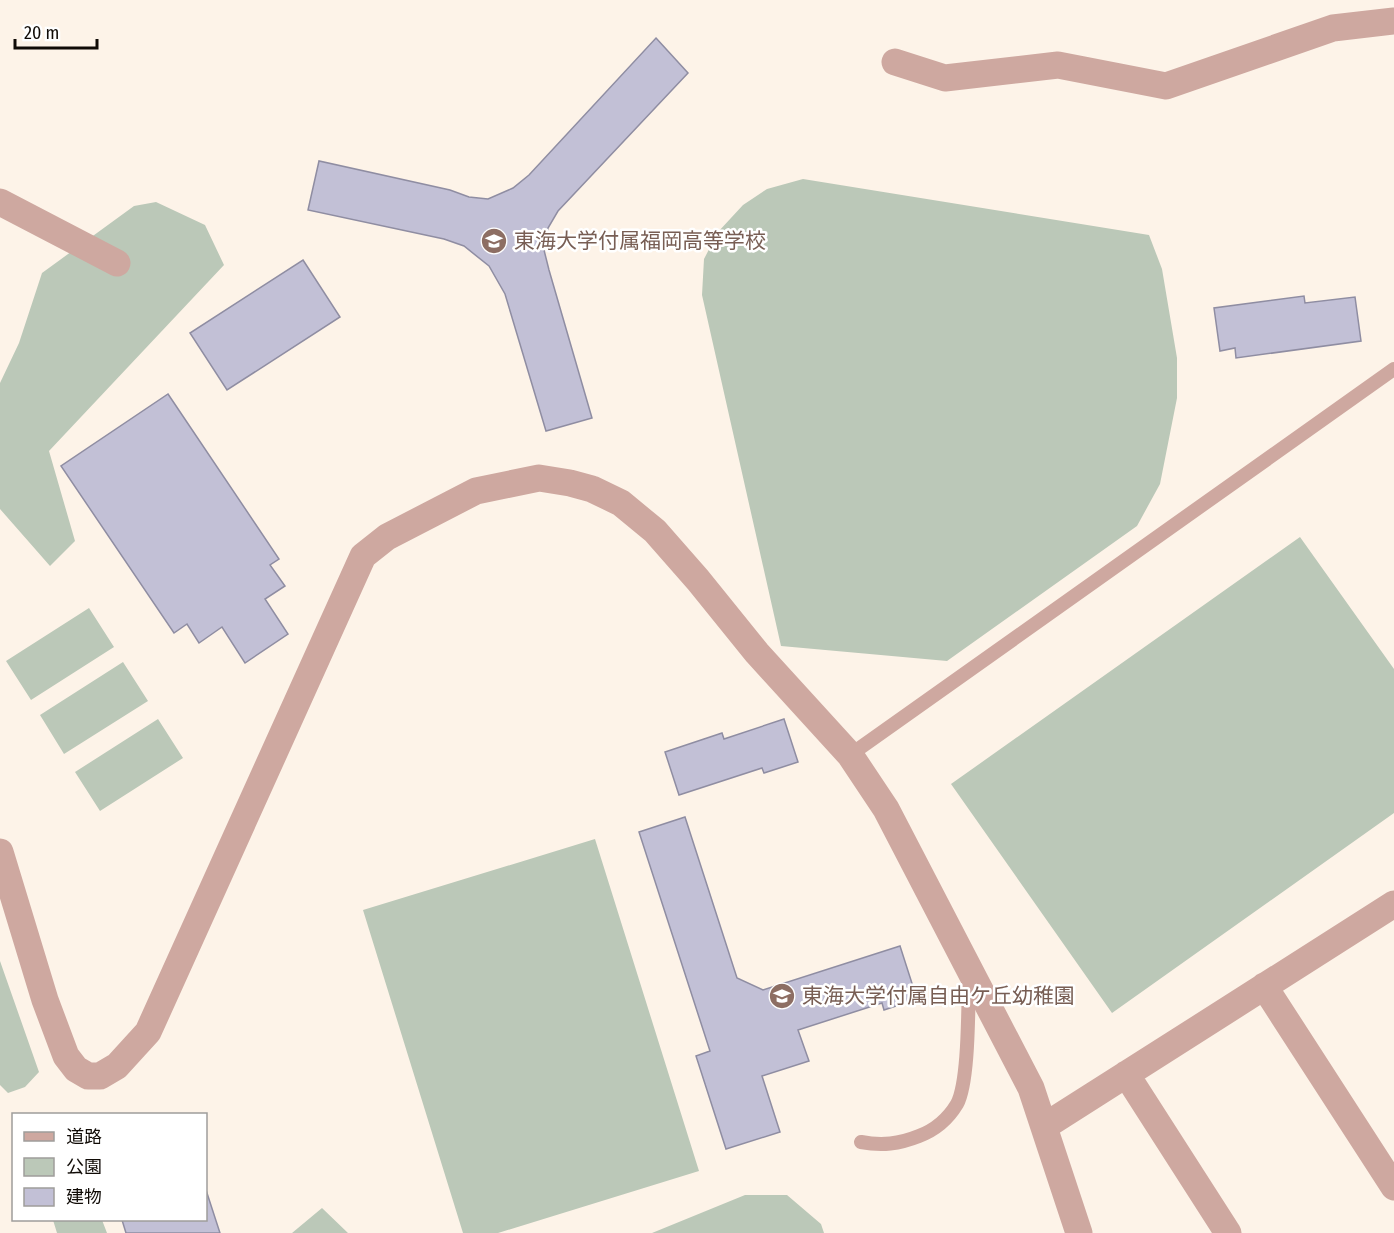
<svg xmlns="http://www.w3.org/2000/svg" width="1394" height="1233" font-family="'Fira Sans Condensed','Noto Sans JP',sans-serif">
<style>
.green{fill:#bbc8b8}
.building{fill:#c2c0d6;stroke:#8f8da2;stroke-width:1.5}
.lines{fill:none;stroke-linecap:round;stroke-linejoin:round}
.service{stroke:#cea8a0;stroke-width:14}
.minor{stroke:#cea8a0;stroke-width:27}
.labels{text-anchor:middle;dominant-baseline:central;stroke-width:5;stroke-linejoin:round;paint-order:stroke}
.education-label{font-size:21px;fill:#785e54;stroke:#fff;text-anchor:start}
</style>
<rect width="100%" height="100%" fill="#fdf3e8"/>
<path class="green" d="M803,179L1149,235L1162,269L1177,358V398L1160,484L1137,526L947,661L781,646L702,295L704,259L718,232L743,205L767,189Z
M156,202L205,225L224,265L49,451L75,541L50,566L0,509V383L19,343L42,273L134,206Z
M1300,537L1394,669V813L1112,1013L951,784Z
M89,608L114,647L31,700L6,661Z
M123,662L148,701L64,754L40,715Z
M158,719L183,758L100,811L75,772Z
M595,839L699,1171L498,1233H463L363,910Z
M0,961L39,1072L25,1087L8,1093L0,1085Z
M745,1195H787L821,1224L824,1233H652Z
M322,1208L348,1233H292Z
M53,1220H102L107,1233H57Z"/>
<path class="building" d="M656,38L688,73L558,211L548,228L544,250L549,270L592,418L546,431L505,294L489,266L464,246L444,239L308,210L319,161L450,190L469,197L488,199L513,188L529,175Z
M303,260L340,317L227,390L190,333Z
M1304,296L1305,303L1355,297L1361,341L1236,358L1235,348L1220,351L1214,308Z
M168,394L279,559L270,565L285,586L265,599L288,634L245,663L222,627L199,643L187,624L174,633L61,466Z
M784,719L798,762L764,773L762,768L679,795L665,752L722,733L724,739Z
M685,817L737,978L763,990L900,946L917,999L884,1010L882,1003L798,1030L809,1061L762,1076L780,1132L726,1149L696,1056L710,1051L639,832Z
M206,1190L220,1233H126L122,1220H206Z"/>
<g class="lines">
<path class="service" d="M850,755L1394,369
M861,1142C882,1146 899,1144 919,1136C935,1130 948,1119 957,1104C969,1082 968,1008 969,980"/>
<path class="minor" d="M895,62L945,78L1058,65L1166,86L1333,28L1394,21
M0,202L117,263
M0,852L45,1000L66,1056L76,1069L88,1076H100L117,1066L148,1032L363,556L387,537L476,491L539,478L570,483L592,489L621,503L655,531L698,580L757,653L850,755L886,809L1031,1088L1079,1233
M1264,986L1394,1187
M1126,1074L1228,1233
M1045,1126L1394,904"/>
</g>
<defs>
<g id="school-disc" transform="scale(1.35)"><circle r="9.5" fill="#8d6e63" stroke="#fff"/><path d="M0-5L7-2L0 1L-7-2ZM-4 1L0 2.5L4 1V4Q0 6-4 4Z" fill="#fff"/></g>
</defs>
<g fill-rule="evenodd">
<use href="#school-disc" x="494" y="241"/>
<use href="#school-disc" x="782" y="996"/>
</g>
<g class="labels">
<g class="education-label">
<text x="514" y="241">東海大学付属福岡高等学校</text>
<text x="802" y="996">東海大学付属自由ケ丘幼稚園</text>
</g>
</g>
<rect x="12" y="1113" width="195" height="108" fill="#ffffff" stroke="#9f9d9b" stroke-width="1.5"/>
<rect x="24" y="1132" width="30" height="9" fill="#cea8a0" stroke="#9f9d9b" stroke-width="1.5"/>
<text x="66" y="1143" font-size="18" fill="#100b06">道路</text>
<rect x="24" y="1158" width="30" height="18" fill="#bbc8b8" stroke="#9f9d9b" stroke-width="1.5"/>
<text x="66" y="1173" font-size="18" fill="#100b06">公園</text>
<rect x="24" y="1188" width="30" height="18" fill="#c2c0d6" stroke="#9f9d9b" stroke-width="1.5"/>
<text x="66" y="1203" font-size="18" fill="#100b06">建物</text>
<path d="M15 39v9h82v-9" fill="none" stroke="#100b06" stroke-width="3"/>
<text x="24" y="39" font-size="18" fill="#100b06" stroke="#ffffff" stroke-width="4.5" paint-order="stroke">20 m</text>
</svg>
